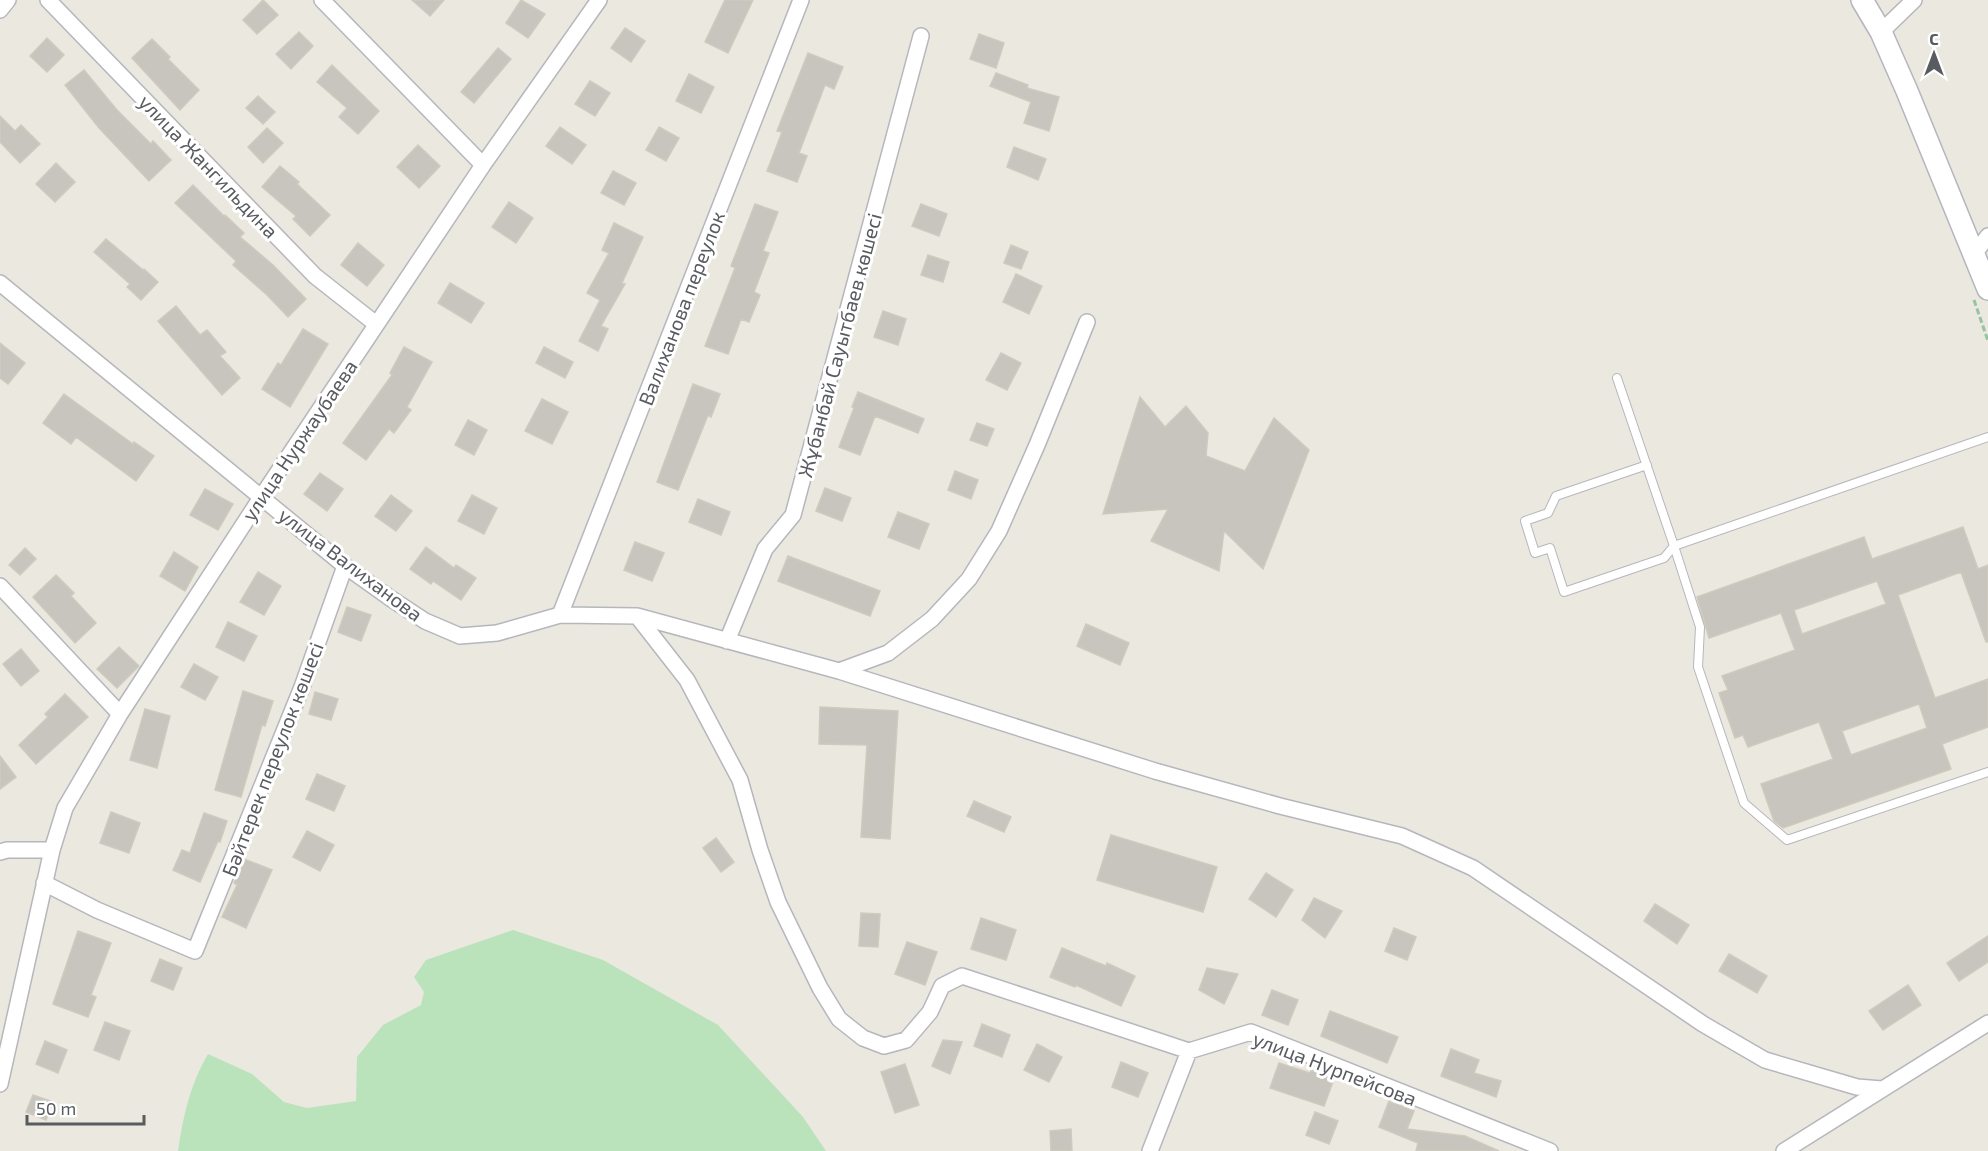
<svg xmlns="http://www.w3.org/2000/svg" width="1988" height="1151" font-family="'Exo 2',sans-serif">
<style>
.green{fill:#bbe3bb}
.building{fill:#c8c5be;stroke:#cfcabd;stroke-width:1.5;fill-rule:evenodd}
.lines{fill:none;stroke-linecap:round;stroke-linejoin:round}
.lane-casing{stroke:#b5b7bc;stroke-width:10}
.street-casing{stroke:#b5b7bc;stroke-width:18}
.secondary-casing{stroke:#b3b6bc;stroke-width:24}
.path{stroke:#94c4a1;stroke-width:3;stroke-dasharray:6 3;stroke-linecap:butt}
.lane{stroke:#fff;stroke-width:8}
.street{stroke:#fff;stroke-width:15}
.secondary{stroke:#fff;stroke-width:21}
.labels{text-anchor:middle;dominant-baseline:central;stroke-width:6;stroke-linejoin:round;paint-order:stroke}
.street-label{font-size:20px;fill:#585b60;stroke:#fff}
</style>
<rect width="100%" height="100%" fill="#ebe8df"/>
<path class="green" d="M513,930L603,960L718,1025L803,1117L826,1151H178C183,1117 190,1084 208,1054L252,1074L284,1102L307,1108L356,1101L357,1057L383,1025L421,1005L424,992L414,977L426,960Z"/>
<path class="building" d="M263,0L278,15L257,34L243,20Z
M412,0H444L430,16Z
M521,0L545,14L528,38L506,23Z
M725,0H753L728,53L705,42Z
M625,28L645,41L631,62L611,48Z
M299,32L313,46L291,69L276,54Z
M979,34L1004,43L996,68L970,59Z
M47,38L64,55L47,72L30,56Z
M152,39L170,57L168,59L199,90L180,110L132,58Z
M498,48L511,59L474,103L461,92Z
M808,53L843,67L834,89L825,85L799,153L807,156L797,182L767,171L782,132L777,131Z
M332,65L379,111L358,134L339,117L347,108L317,82Z
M84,70L117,110L151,144L153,141L171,160L149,181L99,128L65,85Z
M996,73L1028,85L1027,88L1059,97L1049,131L1024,123L1031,102L990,86Z
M689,74L714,87L701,113L676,101Z
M590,81L610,93L595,116L575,104Z
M258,96L275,112L263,124L246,108Z
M0,116L15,131L21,125L40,144L20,163L0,142Z
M560,127L586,145L572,164L546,146Z
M659,127L679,138L666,161L646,150Z
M267,128L283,143L263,163L248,147Z
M418,145L440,166L419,188L397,167Z
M1014,147L1046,159L1038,180L1007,167Z
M56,163L75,182L55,202L36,184Z
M280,166L299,182L297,184L330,215L310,236L293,219L296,216L262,187Z
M613,171L636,183L624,205L601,193Z
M193,185L224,216L225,215L244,233L240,237L273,265L306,299L288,317L267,295L233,265L236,261L175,203Z
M509,202L533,218L516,243L492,227Z
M755,204L778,212L763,251L769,253L754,292L760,295L749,322L741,319L728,354L705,346L735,268L731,266Z
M921,204L947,214L939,236L912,226Z
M614,223L643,237L622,283L625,284L601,326L608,329L598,351L579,341L600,300L587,293L609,253L602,250Z
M106,239L143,270L144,269L158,282L141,300L127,287L130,284L94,252Z
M358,243L384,265L367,286L341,265Z
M1011,245L1028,252L1021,269L1004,263Z
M928,255L949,262L943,282L921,275Z
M1016,274L1042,286L1029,314L1003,302Z
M450,283L484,303L471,323L438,303Z
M176,306L200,335L207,330L226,352L220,356L240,378L222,395L158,321Z
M883,311L906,319L898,345L874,337Z
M303,329L328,344L290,407L262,389L278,363L281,365Z
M0,343L25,363L8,384L0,378Z
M404,347L432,362L407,407L411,410L394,433L389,429L366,460L343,443L392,375L390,373Z
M544,347L573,362L565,378L536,363Z
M1001,353L1021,363L1007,390L986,380Z
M693,384L720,394L711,417L708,415L678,490L657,482Z
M858,392L924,419L918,433L875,416L860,455L839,447L854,408L852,407Z
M64,394L133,444L134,442L154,456L136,481L76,437L71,444L43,423Z
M1140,397L1165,427L1186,406L1208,433L1206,456L1245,471L1274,418L1309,450L1263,569L1224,531L1219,571L1151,541L1168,509L1103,514Z
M542,399L568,412L552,444L525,431Z
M468,420L487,430L474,455L455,445Z
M977,423L994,429L987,446L970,440Z
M955,471L978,480L971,499L948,490Z
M320,473L343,489L327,511L304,494Z
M825,488L851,498L842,521L816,511Z
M205,489L233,504L218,530L190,515Z
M391,495L412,511L396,531L375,516Z
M472,495L497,508L484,534L458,521Z
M698,499L730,512L721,535L689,522Z
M898,512L929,524L919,549L888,537Z
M1963,527L1978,569L1988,565V642H1986L1961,572L1898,595L1935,698L1988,679V727L1942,744L1951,769L1783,828L1774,821L1761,784L1833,759L1819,722L1748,747L1743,735L1735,738L1719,693L1728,690L1722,676L1795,650L1781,613L1709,638L1697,597L1864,537L1872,559ZM1877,581L1886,604L1802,634L1794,610ZM1919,704L1927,728L1851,755L1842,731Z
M635,542L664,553L652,581L624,570Z
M426,547L454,568L456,565L476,578L461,600L433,581L431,584L410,569Z
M25,548L36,559L20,575L9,565Z
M174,552L198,567L185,591L160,576Z
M788,556L880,591L870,616L778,581Z
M258,572L281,586L264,615L240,602Z
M56,575L74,593L71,596L96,623L75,643L33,597Z
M347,607L371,615L361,641L338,632Z
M228,622L257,636L244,661L216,647Z
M1086,624L1129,643L1120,665L1077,646Z
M119,647L139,666L117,688L97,669Z
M21,649L39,671L21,686L3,664Z
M194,664L218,677L205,700L181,687Z
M243,691L273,701L265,726L262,725L241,797L215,790Z
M315,692L338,699L331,720L309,714Z
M65,694L88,717L36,764L19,745L48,717L45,714Z
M820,707L898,711L890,839L861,837L867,745L819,744Z
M145,709L170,716L157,768L130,760Z
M0,756L16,777L0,789Z
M317,774L345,786L334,811L306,799Z
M974,801L1011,817L1004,832L967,816Z
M111,812L140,823L129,853L100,843Z
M204,813L227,821L220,842L218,841L200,882L173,870L182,850L190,853Z
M307,831L334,845L320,871L293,857Z
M1111,835L1217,867L1203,912L1097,880Z
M716,838L734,862L721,872L703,848Z
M244,859L272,870L246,928L222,917L237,885L234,883Z
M1266,873L1293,890L1276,917L1249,899Z
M1314,898L1342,911L1325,938L1302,920Z
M1655,904L1689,925L1677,944L1644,921Z
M861,913L880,914L878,947L859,946Z
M981,918L1016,930L1006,960L971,949Z
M1394,928L1416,937L1407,960L1385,951Z
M78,931L111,943L91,995L96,997L88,1017L53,1004Z
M1988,936V962L1959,981L1947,963Z
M907,942L937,952L925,985L895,974Z
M1062,948L1106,966L1107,963L1135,976L1121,1006L1076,985L1075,987L1050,977Z
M1729,954L1767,976L1757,993L1719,971Z
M160,959L182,968L173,990L151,981Z
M1207,968L1238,974L1224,1004L1199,990Z
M1908,985L1921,1005L1883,1030L1869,1011Z
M1272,990L1298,1000L1288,1025L1262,1015Z
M1330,1011L1398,1037L1387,1063L1321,1036Z
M105,1022L130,1031L119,1060L94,1050Z
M982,1024L1010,1035L1002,1057L974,1046Z
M943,1040L962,1042L950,1074L932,1066Z
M45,1041L67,1050L58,1073L36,1064Z
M1037,1044L1062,1057L1049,1082L1024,1070Z
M1451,1049L1479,1060L1474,1073L1501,1081L1496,1097L1441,1076Z
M1121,1062L1148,1073L1138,1097L1112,1087Z
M1279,1063L1310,1073L1311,1070L1334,1079L1324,1106L1270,1088Z
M905,1064L919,1105L895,1113L881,1072Z
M33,1095L53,1102L46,1120L26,1112Z
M1389,1101L1414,1111L1407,1129L1465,1136L1499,1151H1416L1418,1143L1379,1127Z
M1315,1112L1338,1121L1329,1144L1306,1135Z
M1071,1129L1072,1151H1051L1050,1131Z"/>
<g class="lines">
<g class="lane-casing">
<path id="lane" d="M1617,378L1674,546L1700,627L1698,667L1744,803L1787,840L1988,772
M1647,465L1556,496L1548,513L1525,521L1535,553L1550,548L1564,592L1664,558L1674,546L1988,437"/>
</g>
<g class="street-casing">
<path id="street" d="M48,0L315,276L376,324
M322,0L483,165
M0,10L8,0
M1881,32L1914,0
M1974,254L1988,236
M0,283L345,566L390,598L425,621L460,636L497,633L560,615L637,616L839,671L1155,771L1280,806L1402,836L1473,868L1703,1024L1765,1060L1857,1087L1882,1089
M0,586L120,714
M560,615L801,0
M637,616L687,680L740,780L760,850L778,902L820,988L839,1019L863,1038L884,1046L906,1040L930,1012L942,986L962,976L1189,1051L1251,1032L1550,1151
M727,641L765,549L793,515L921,36
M839,671L888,653L932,619L969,579L999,531L1037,445L1087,322
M0,852L7,850H52
M44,883L97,910L195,951L302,687L345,566
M0,1084L52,850L65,808L120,714L262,496L483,165L599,0
M1150,1151L1189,1051
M1784,1151L1988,1023"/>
</g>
<g class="secondary-casing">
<path id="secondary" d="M1862,0L1881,32L1907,91L1988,289"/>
</g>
<path class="path" d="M1974,300L1988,341"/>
<use href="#lane" class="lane"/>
<use href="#street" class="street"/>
<use href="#secondary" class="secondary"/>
</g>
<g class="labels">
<g class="street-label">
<text transform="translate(209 166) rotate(46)">улица Жангильдина</text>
<text transform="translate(681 308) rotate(-69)">Валиханова переулок</text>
<text transform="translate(839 345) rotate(-75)">Жұбанбай Сауытбаев көшесі</text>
<text transform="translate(299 440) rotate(-56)">улица Нуржаубаева</text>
<text transform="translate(351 564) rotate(37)">улица Валиханова</text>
<text transform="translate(272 759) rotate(-69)">Бәйтерек переулок көшесі</text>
<text transform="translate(1335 1068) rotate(21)">улица Нурпейсова</text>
</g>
</g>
<g transform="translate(1934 54)" stroke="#ffffff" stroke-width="4.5" paint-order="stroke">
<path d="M0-4.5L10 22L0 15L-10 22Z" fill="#585b60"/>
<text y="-9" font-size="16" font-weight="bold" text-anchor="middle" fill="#585b60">С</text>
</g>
<path d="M27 1115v9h117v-9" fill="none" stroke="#585b60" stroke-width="3"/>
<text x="36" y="1115" font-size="18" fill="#585b60" stroke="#ffffff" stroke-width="4.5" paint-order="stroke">50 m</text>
</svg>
